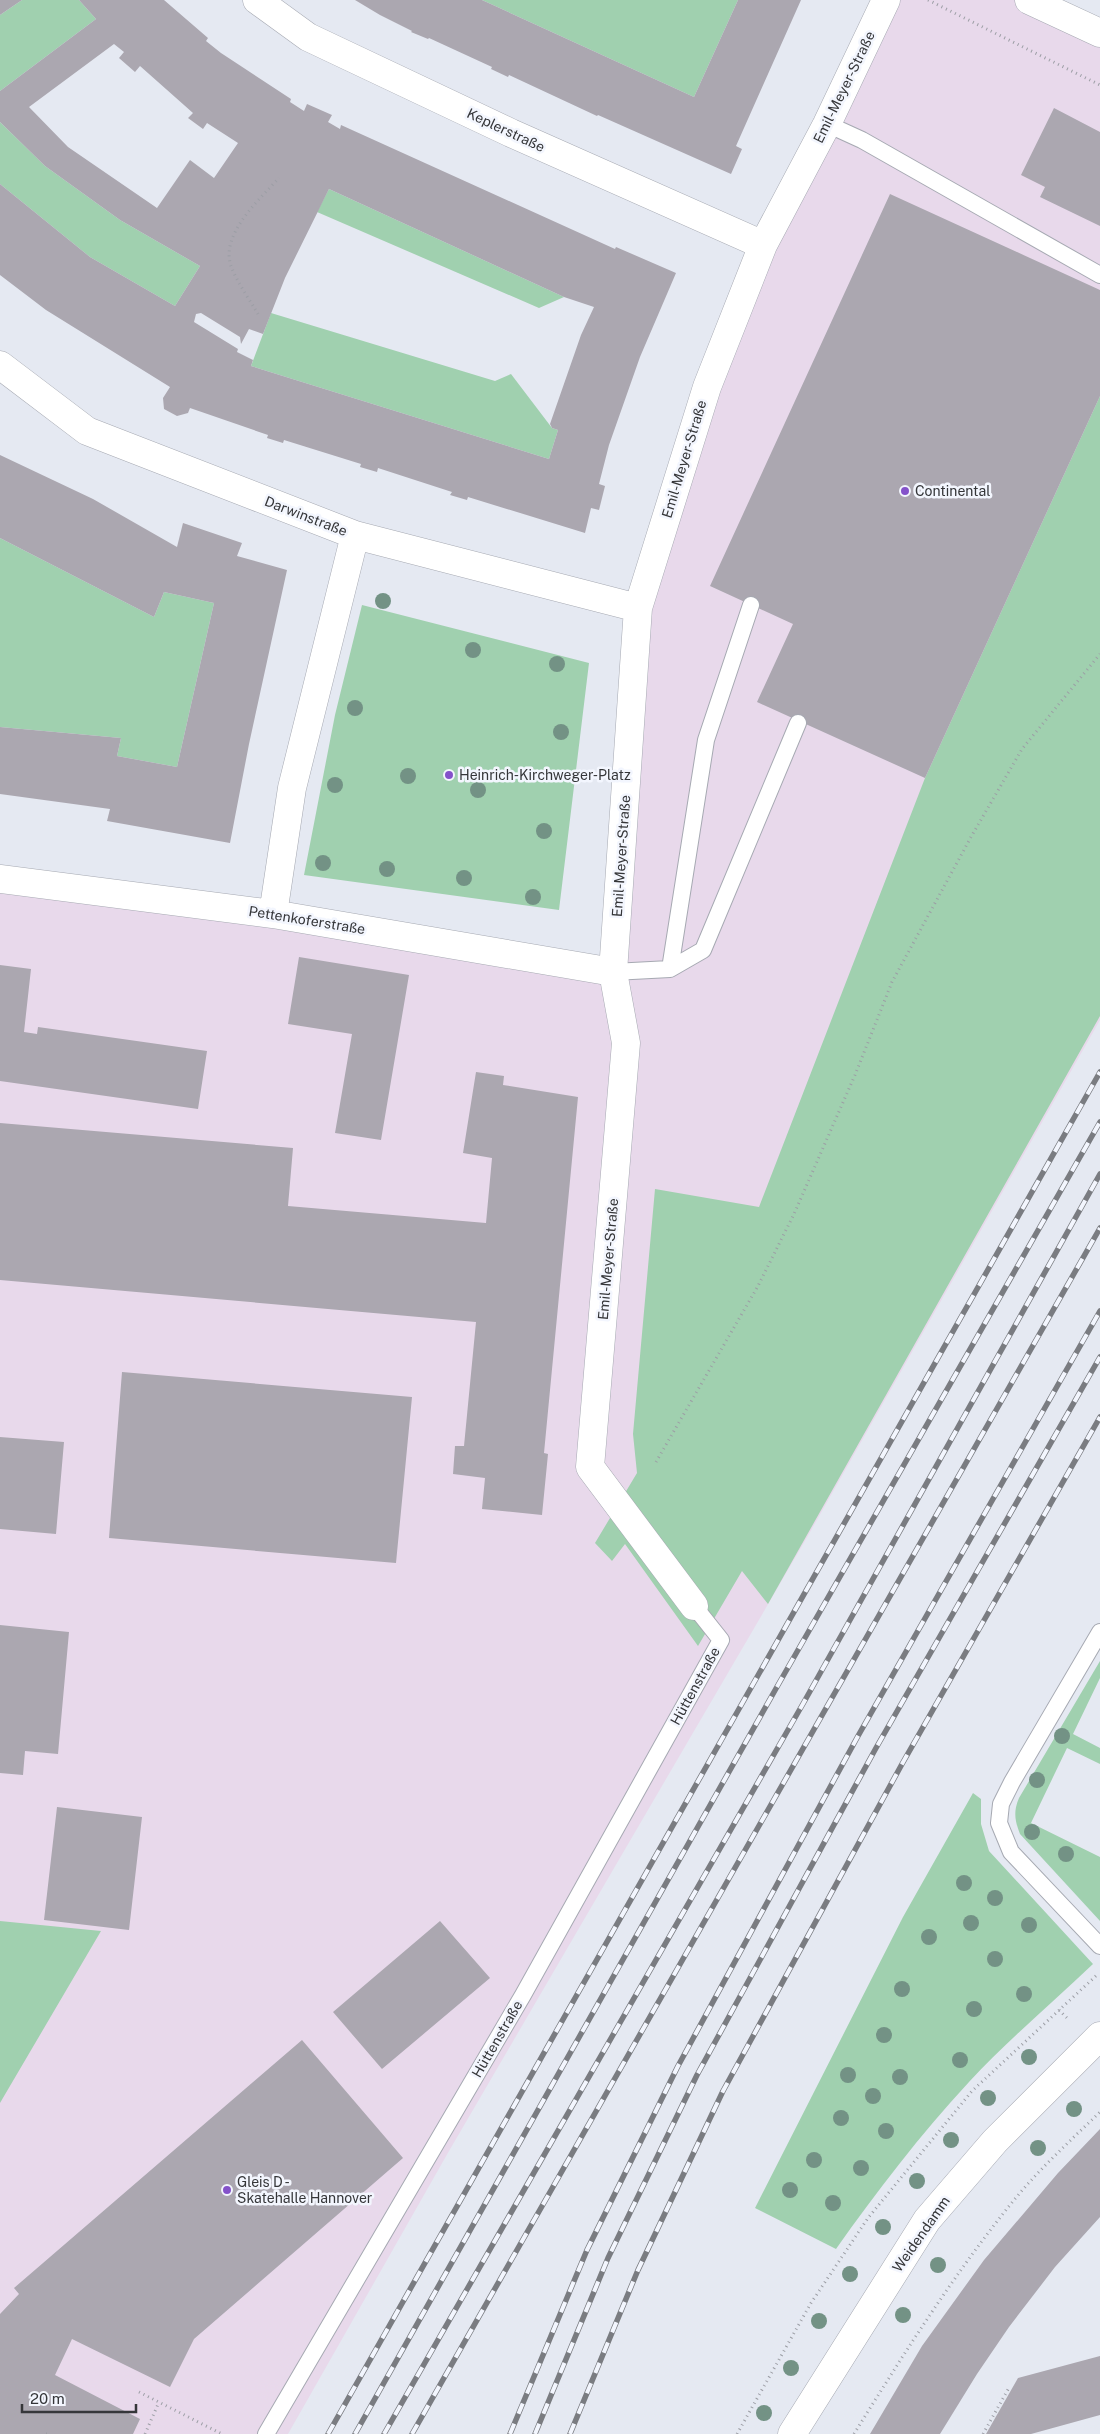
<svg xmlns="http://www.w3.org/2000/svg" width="1100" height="2434" font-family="'Public Sans',sans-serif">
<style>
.industrial{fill:#e8d9eb}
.green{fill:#a0d0af}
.building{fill:#aba7b0;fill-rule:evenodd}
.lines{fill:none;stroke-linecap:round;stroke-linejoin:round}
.lane-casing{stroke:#a6a9b2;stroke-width:18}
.street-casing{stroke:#a6a9b2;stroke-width:29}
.secondary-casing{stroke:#a6a9b2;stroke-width:29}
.path{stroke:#9c9ea5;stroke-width:3;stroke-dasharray:1 4;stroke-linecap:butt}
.lane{stroke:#fff;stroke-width:16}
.street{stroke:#fff;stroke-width:28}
.secondary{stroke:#fff;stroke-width:28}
.rail-casing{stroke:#7a7c81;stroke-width:5.5}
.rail{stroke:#f3f6fe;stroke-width:4;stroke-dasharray:11;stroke-linecap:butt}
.tree{fill:#739285}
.poi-dot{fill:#8452ca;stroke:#f3f6fe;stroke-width:2}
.labels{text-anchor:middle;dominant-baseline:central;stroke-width:5;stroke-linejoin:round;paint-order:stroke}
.street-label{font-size:14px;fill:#353639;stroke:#f3f6fe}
.poi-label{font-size:14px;fill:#353639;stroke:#f3f6fe;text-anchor:start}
</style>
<rect width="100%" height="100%" fill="#e5e9f2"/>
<path class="industrial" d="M886,0H1029L1100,33V1020L809,1534L449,2151L288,2434H0V879L613,972L638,608L707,387Z"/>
<path class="green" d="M22,0H79L96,19L0,91V15Z
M482,0H738L694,97Z
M0,122L45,166L120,220L200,266L175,306L90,257L0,184Z
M329,189L564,297L539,308L317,212Z
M271,313L495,381L511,374L552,428L558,430L549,459L251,366Z
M1100,396V1016L768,1604L742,1571L698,1646L625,1544L612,1561L595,1543L637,1473L633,1434L655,1189L759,1207L925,778Z
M0,538L154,617L164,592L214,603L177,767L117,756L121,738L0,727Z
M362,605L589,663L559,910L304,875L335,715Z
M1100,1661V1678L1073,1734L1100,1748V1764L1067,1748L1031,1823L1100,1857V1921L1020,1834C1015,1821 1013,1812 1019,1798Z
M973,1793L981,1799V1824L989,1851L1093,1964C1052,2003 1007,2041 969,2082C920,2135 877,2191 836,2249L755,2208L903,1917Z
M0,1921L101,1931L0,2103Z"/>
<path class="building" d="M0,0H22L0,15Z
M79,0H164L208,38L206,41L221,53L291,99L290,102L304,111L307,104L332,115L328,122L340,129L341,125L615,249L616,247L676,273L640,357L609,445L599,484L605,486L599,510L591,508L585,533L468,497L467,500L450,495L452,492L378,468L377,472L360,467L361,464L284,440L283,443L267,438L268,435L190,408L188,413L177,416L164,409L163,398L170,387L46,310L0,275V184L90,257L175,306L200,266L120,220L45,166L0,122V91L96,19ZM114,44L124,52L119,58L135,72L140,66L193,113L188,118L203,129L207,123L238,143L214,178L190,160L157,208L68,147L29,107ZM329,189L564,297L594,307L581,335L550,424L552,428L558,430L549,459L251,366L253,360L237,352L238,349L194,322L196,314L201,313L240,337L241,344L249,329L263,334L285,278Z
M355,0H482L694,97L738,0H801L736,146L742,149L731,174L598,115L597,116L509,75L508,77L491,69L492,67L429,38L428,39L411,32L412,31L380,15Z
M1054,108L1100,132V226L1040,197L1045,187L1021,175Z
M890,194L1100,290V396L925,778L757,702L793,624L710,586Z
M0,455L93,499L177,547L183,523L242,543L237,556L287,570L249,744L230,843L107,821L110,809L0,794V727L121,738L117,756L177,767L214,603L164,592L154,617L0,538Z
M299,957L409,975L381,1140L335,1133L352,1034L288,1024Z
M0,965L31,969L24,1032L37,1034L38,1027L207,1051L198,1109L0,1081Z
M476,1072L504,1076L503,1085L578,1097L544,1453L548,1454L542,1515L482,1509L485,1478L453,1474L455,1446H464L476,1322L0,1280V1123L293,1148L288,1206L486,1223L492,1158L463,1153Z
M122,1372L412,1397L396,1563L109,1538Z
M0,1437L64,1442L56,1534L0,1529Z
M0,1625L69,1632L58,1754L25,1751L23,1775L0,1773Z
M57,1807L142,1817L129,1930L44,1920Z
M440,1921L490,1978L382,2069L333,2012Z
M302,2040L403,2158L194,2339L170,2387L72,2339L55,2375L140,2419L133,2434H0V2314L19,2294L14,2288Z
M1100,2129V2217L1055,2267L1009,2327L977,2374L940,2434H870L922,2346L984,2260L1058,2173Z
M1100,2356V2415L1031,2434H986L1018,2378Z"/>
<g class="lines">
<g class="lane-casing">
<path id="lane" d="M827,124L862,140L1100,275
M670,969L706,740L751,605
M613,972L670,969L703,950L798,723
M1100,1632L1012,1782L1001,1804L999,1823L1011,1852L1100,1946
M266,2434L523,1995L721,1640L694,1606"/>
</g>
<g class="street-casing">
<path id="street" d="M257,0L308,37L511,133L763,245
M0,365L87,431L355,535L638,608
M0,879L273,914L613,972
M273,914L292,788L355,535
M694,1606L590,1467L626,1043L613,972L638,608L707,387L763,245L827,124L886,0"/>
</g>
<g class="secondary-casing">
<path id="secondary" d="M1029,0L1100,33
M792,2434L927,2220L995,2141L1100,2036"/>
</g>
<path class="path" d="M928,0L1100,85
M258,314C249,299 237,282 231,266C220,234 260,199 279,178
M656,1462L758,1286L794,1214L855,1075L892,982L971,837L1022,749L1100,654
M1059,2010L1069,2020
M139,2392L222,2434
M46,2434H47
M145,2434L159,2402
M737,2434L811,2303L868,2218L972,2091L1098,1974
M854,2434C903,2355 952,2277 1010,2205C1037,2171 1069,2142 1100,2112
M983,2434L1010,2386"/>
<use href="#lane" class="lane"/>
<use href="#street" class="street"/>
<use href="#secondary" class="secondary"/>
<g class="rail-casing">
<path id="rail" d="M328,2434L1100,1072
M355,2434L778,1685L1100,1122
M384,2434L804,1702L1100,1174
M412,2434L1100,1228
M510,2434L587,2250L678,2066L858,1736L1100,1311
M535,2434L608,2258L697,2075L876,1748L1100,1357
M570,2434L638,2270L723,2091L902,1764L1100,1417"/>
</g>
<use href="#rail" class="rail"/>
</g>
<g class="tree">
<circle cx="383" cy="601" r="8"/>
<circle cx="473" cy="650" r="8"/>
<circle cx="557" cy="664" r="8"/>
<circle cx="355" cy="708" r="8"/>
<circle cx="561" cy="732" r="8"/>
<circle cx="408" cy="776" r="8"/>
<circle cx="335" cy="785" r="8"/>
<circle cx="478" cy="790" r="8"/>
<circle cx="544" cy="831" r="8"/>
<circle cx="323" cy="863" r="8"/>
<circle cx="387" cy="869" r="8"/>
<circle cx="464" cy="878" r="8"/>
<circle cx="533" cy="897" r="8"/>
<circle cx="1062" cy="1736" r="8"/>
<circle cx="1037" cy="1780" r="8"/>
<circle cx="1032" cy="1832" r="8"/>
<circle cx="1066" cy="1854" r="8"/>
<circle cx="964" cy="1883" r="8"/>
<circle cx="995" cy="1898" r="8"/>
<circle cx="971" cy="1923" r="8"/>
<circle cx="1029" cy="1925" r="8"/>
<circle cx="929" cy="1937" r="8"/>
<circle cx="995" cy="1959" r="8"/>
<circle cx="902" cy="1989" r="8"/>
<circle cx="1024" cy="1994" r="8"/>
<circle cx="974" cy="2009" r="8"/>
<circle cx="884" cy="2035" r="8"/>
<circle cx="1029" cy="2057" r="8"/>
<circle cx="960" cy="2060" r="8"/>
<circle cx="848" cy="2075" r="8"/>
<circle cx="900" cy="2077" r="8"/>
<circle cx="873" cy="2096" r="8"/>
<circle cx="988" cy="2098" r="8"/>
<circle cx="1074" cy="2109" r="8"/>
<circle cx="841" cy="2118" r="8"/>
<circle cx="886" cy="2131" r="8"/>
<circle cx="951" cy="2140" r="8"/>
<circle cx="1038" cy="2148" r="8"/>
<circle cx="814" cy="2160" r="8"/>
<circle cx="861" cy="2168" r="8"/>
<circle cx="917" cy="2181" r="8"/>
<circle cx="790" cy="2190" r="8"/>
<circle cx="833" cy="2203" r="8"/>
<circle cx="883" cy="2227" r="8"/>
<circle cx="938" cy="2265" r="8"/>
<circle cx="850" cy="2274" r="8"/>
<circle cx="903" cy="2315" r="8"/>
<circle cx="819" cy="2321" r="8"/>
<circle cx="791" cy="2368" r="8"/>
<circle cx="764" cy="2413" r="8"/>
</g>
<g class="poi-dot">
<circle cx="905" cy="491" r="5"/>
<circle cx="449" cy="775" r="5"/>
<circle cx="227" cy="2190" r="5"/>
</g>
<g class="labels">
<g class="street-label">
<text transform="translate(844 87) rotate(-64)">Emil-Meyer-Straße</text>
<text transform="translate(506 130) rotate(25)">Keplerstraße</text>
<text transform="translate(684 459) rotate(-73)">Emil-Meyer-Straße</text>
<text transform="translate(306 516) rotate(21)">Darwinstraße</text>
<text transform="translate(621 856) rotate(-86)">Emil-Meyer-Straße</text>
<text transform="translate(307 920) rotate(9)">Pettenkoferstraße</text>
<text transform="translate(608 1259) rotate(-85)">Emil-Meyer-Straße</text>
<text transform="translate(695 1686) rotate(-61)">Hüttenstraße</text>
<text transform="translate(497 2039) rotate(-60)">Hüttenstraße</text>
<text transform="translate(921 2234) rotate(-55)">Weidendamm</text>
</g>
<g class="poi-label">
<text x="915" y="491">Continental</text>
<text x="459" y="775">Heinrich-Kirchweger-Platz</text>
<text x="237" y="2182">Gleis D -<tspan x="237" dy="16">Skatehalle Hannover</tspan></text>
</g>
</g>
<path d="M22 2404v8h114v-8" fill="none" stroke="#353639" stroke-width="2.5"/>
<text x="30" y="2404" font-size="15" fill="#353639" stroke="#f3f6fe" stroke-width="4" paint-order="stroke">20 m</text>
</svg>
